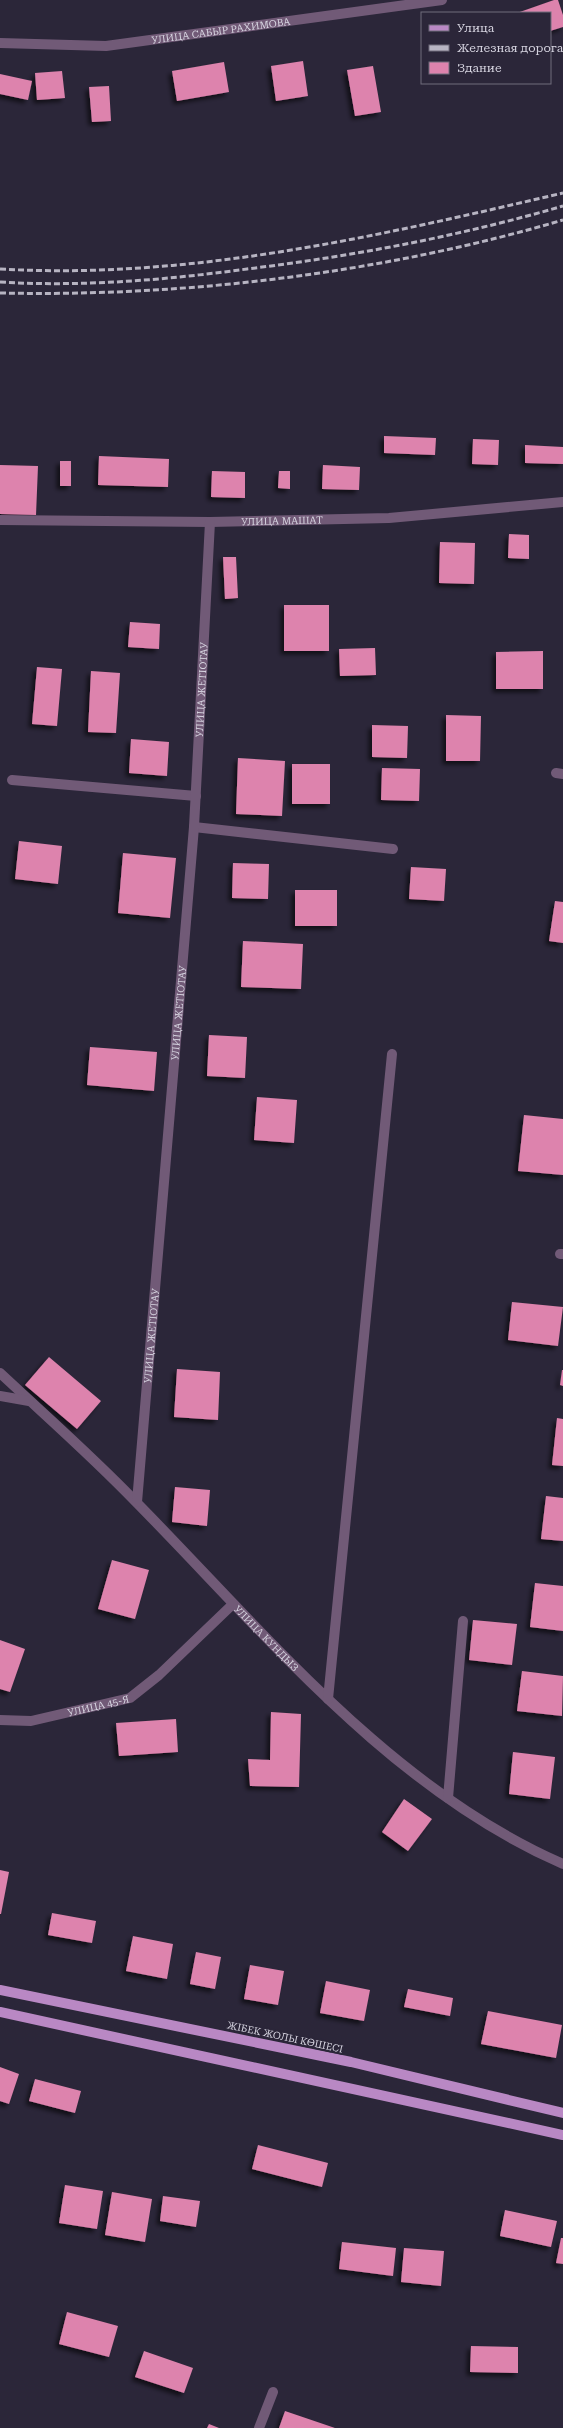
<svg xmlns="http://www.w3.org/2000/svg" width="563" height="2428" font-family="'Roboto Serif',serif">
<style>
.building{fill:#dd83ad;filter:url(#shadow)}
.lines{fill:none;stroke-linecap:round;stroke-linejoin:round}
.minor{stroke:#715a77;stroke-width:10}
.primary{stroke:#b988c4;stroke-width:10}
.rail{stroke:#b7b4c2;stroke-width:3;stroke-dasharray:6 3;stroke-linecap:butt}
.labels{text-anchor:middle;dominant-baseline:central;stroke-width:4;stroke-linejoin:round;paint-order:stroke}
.street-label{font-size:10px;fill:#d7d5e1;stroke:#2b2639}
</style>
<defs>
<filter id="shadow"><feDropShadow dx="-3.5" dy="3.5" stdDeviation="2" flood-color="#0009"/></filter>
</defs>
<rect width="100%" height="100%" fill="#2b2639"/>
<path class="building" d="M554,0H558L563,15V27L550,31V13H517Z
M303,61L308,96L276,101L271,66Z
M224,62L229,92L177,101L172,71Z
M373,66L381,112L355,116L347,70Z
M62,71L65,98L37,100L35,73Z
M0,74L32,81L28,100L0,94Z
M109,86L111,121L92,122L89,87Z
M384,436L436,438L435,455L384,453Z
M473,439L499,440L498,465L472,464Z
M525,445L563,447V464L525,463Z
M99,456L169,459L168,487L98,485Z
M60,461H71V486H60Z
M0,465L38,466L36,515L0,514Z
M323,465L360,467L359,490L322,489Z
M212,471L245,472V498L211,497Z
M279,471H290V489L278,488Z
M509,534L529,535V559L508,558Z
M440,542L475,543L474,584L439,583Z
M223,557H236L238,598L225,599Z
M284,605H329V651H284Z
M130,622L160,624L159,649L128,647Z
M375,648L376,675L340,676L339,649Z
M543,651V689H496V652Z
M37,667L62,669L57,726L32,724Z
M91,671L120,673L116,733L88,732Z
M446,715L481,716L480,761H446Z
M372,725L408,726L407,758L372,757Z
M131,739L169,742L167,776L129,773Z
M238,758L285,761L282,816L236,814Z
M292,764H330V804H292Z
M382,768L420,769L419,801L381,800Z
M19,841L62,846L58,884L15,879Z
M123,853L176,858L170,918L118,913Z
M233,863L269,864L268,899L232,898Z
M411,867L446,869L444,901L409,899Z
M295,890H337V926H295Z
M555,901L563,902V943L549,941Z
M243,941L303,944L301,989L241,987Z
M209,1035L247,1037L245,1078L207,1076Z
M90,1047L157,1052L154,1091L87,1085Z
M257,1097L297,1100L294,1143L254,1140Z
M524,1115L563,1119V1175L518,1171Z
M512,1302L563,1307L558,1346L508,1340Z
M49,1357L101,1401L77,1429L25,1385Z
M177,1369L220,1372L218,1420L174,1417Z
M562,1370H563V1386L560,1385Z
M557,1418L563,1419V1466L552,1465Z
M175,1487L210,1490L207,1526L172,1522Z
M546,1496L563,1498V1541L541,1539Z
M112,1560L149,1570L135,1619L98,1609Z
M535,1583L563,1586V1631L530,1627Z
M473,1620L517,1624L512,1665L469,1660Z
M0,1640L25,1649L10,1692L0,1689Z
M522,1671L563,1676L562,1716L517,1711Z
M271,1712L301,1714L299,1787L250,1786L248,1759L270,1760Z
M176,1719L178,1752L119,1756L116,1723Z
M513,1752L555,1757L550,1799L509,1794Z
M404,1799L432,1819L408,1851L382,1832Z
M0,1870L9,1872L1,1914H0Z
M52,1913L96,1921L92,1943L48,1935Z
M133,1936L173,1944L167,1979L126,1971Z
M196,1952L221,1957L215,1989L190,1984Z
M250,1965L284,1971L278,2005L244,1999Z
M326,1981L370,1990L364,2021L320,2013Z
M408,1989L453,1998L450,2016L404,2007Z
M488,2011L562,2025L556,2058L481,2044Z
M0,2067L19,2074L9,2104L0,2101Z
M35,2079L81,2091L75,2113L29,2101Z
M258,2145L328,2163L322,2187L252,2169Z
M65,2185L103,2191L97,2229L59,2223Z
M112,2192L152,2199L145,2242L105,2235Z
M163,2196L200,2201L196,2227L160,2221Z
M505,2210L557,2221L551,2247L500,2236Z
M561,2238H563V2264L556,2263Z
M342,2242L396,2248L393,2276L339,2269Z
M404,2248L444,2251L441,2286L401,2282Z
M67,2312L118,2326L109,2357L59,2344Z
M471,2346L518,2347V2373L470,2372Z
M144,2351L193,2368L184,2393L135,2377Z
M285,2411L335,2428H279Z
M209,2424L219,2428H207Z"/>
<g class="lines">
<g class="minor">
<path id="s1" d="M0,43L106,46L442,0"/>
<path id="s2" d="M0,520L210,522L389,518L563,502"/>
<path d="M556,773L563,774"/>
<path d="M12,780L196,796"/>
<path d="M194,827L393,849"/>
<path d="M560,1254H563"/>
<path id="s3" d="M0,1373C46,1416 94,1458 137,1503C266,1634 391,1789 563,1864"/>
<path d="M0,1396L29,1401"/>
<path id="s4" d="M137,1502L194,827L210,522"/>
<path d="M328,1699L392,1054"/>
<path id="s5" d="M0,1720L31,1721L130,1698L159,1675L233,1604"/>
<path d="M448,1798L463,1621"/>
<path d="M259,2428L273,2392"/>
</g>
<path class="primary" d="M0,1990L351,2062L563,2113
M0,2012L563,2135"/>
<path class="rail" d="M0,269C191,280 378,236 563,193
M0,282C82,287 165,280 247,269C354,256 460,236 563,206
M0,293C187,297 383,273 563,220"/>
</g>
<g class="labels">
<g class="street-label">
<text stroke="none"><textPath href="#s1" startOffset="222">УЛИЦА САБЫР РАХИМОВА</textPath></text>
<text stroke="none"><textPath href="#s2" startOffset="282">УЛИЦА МАШАТ</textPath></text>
<text stroke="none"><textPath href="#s4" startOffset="815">УЛИЦА ЖЕТІОТАУ</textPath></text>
<text stroke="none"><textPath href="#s4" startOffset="491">УЛИЦА ЖЕТІОТАУ</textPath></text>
<text stroke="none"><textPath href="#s4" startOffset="167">УЛИЦА ЖЕТІОТАУ</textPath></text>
<text stroke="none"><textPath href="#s3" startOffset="376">УЛИЦА КУНДЫЗ</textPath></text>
<text stroke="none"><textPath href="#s5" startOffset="100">УЛИЦА 45-Я</textPath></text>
<text transform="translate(285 2037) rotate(12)">ЖІБЕК ЖОЛЫ КӨШЕСІ</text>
</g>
</g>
<rect x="421" y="12" width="130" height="72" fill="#2b2639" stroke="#706c7c"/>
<rect x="429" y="25" width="20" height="6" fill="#b988c4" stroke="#706c7c"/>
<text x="457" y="32" font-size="12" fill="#d7d5e1">Улица</text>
<rect x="429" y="45" width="20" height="6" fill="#b7b4c2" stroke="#706c7c"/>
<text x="457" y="52" font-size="12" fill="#d7d5e1">Железная дорога</text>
<rect x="429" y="62" width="20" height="12" fill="#dd83ad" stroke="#706c7c"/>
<text x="457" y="72" font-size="12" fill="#d7d5e1">Здание</text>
</svg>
